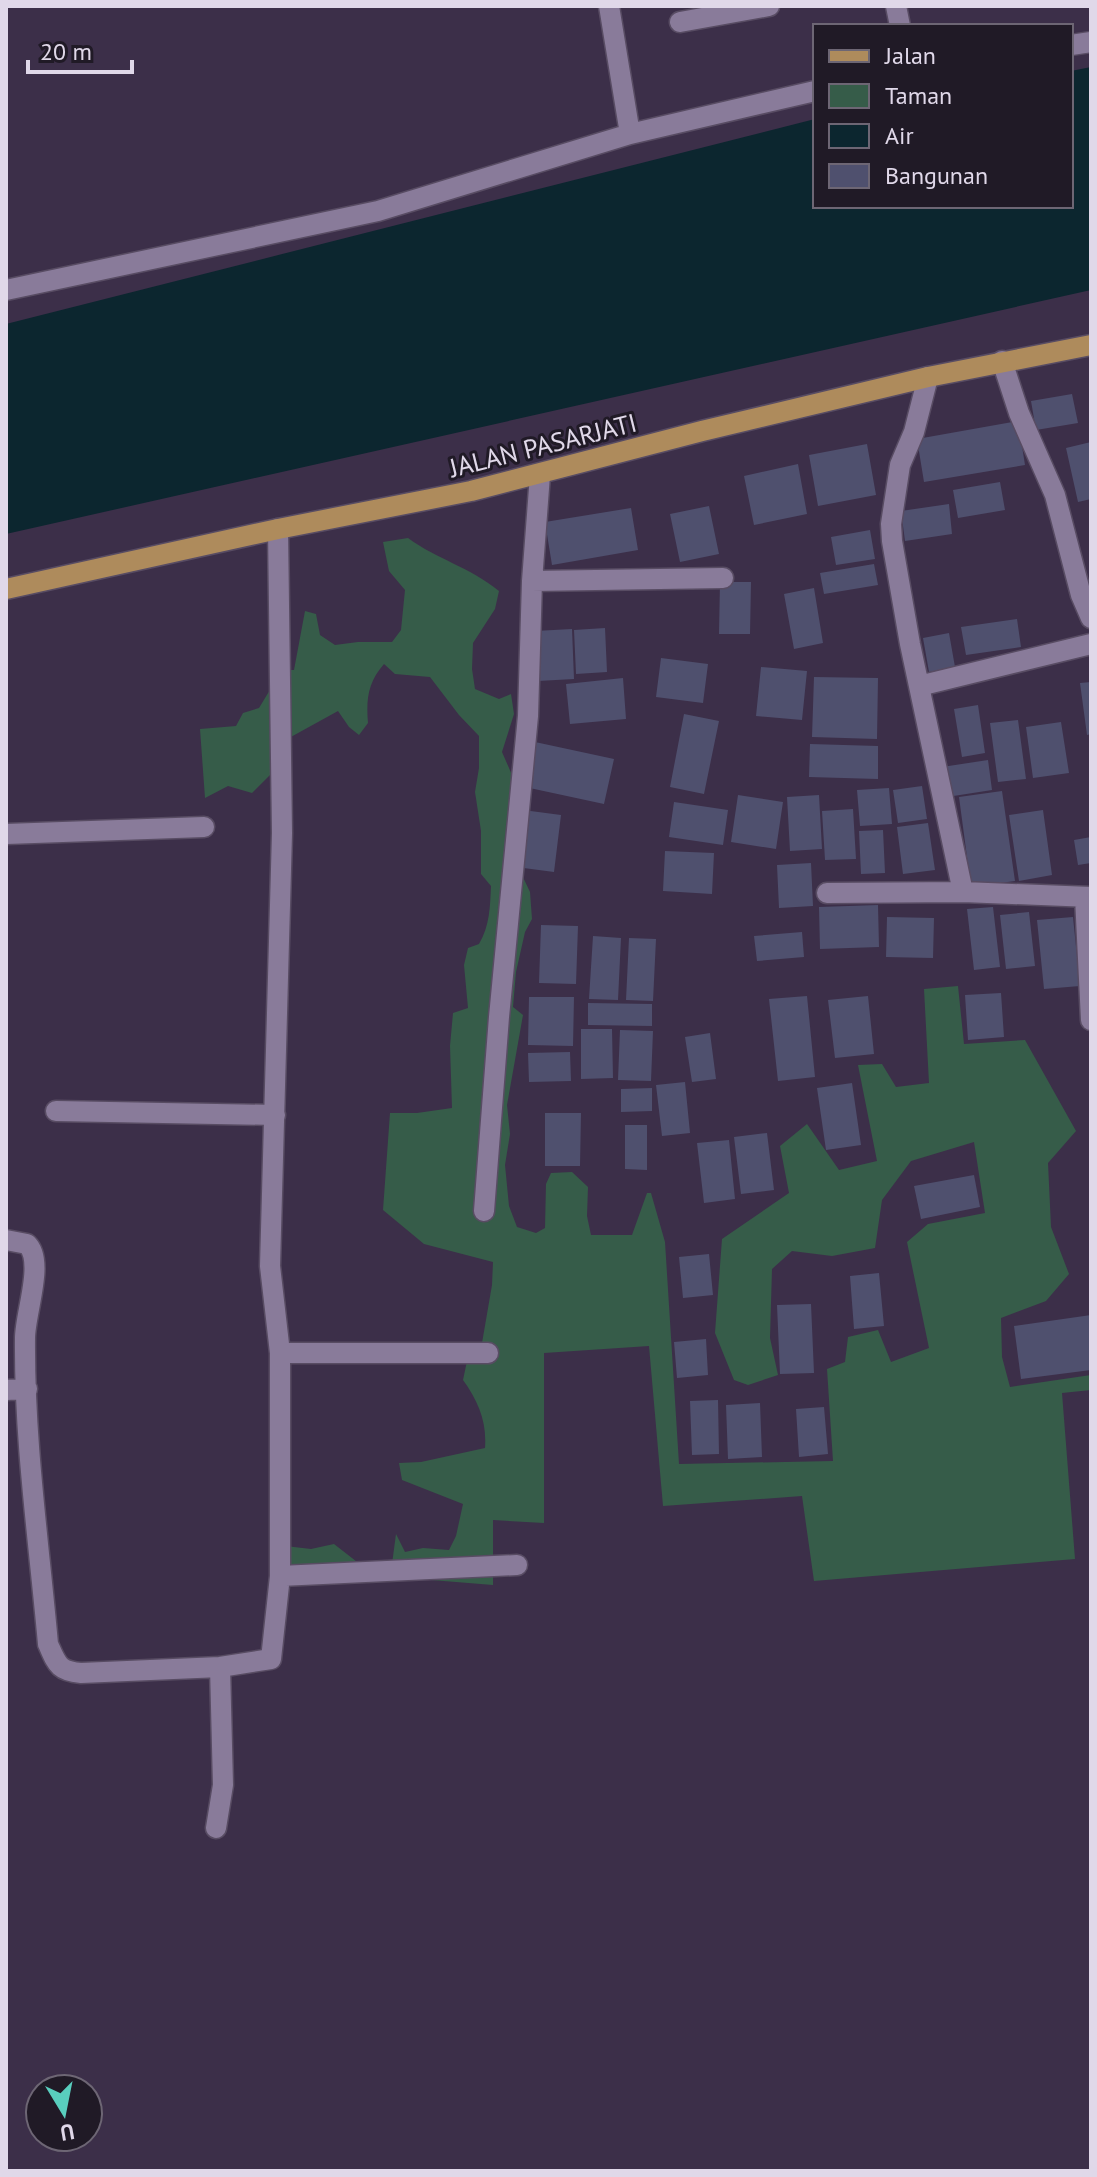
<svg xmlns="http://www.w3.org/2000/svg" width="1097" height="2177" font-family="'PT Sans',sans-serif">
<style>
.green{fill:#365c49}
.water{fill:#0c262f}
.building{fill:#4f506e}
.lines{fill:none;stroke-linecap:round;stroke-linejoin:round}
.minor-casing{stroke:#584c63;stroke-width:23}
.major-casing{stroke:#584c63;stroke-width:23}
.minor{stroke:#897b9a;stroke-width:20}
.major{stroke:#ae8b5c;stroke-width:20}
.labels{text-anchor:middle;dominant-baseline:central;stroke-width:6;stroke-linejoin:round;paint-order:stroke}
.street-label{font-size:26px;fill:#e0d8e9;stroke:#201a26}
</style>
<rect width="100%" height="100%" fill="#3c2f49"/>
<path class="green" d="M408,538C438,560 468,566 499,591L495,609L473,643L472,669L475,689L499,699L511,694L514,714L502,752L516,784L522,875L530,892L532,919L525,932L516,972L513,1007L523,1015L507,1105L510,1134L505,1165L509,1206L517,1227L536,1233L545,1228L546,1184L551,1173L572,1172L588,1187L587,1216L591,1235H632L647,1193H651L665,1242L679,1464L833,1461L827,1369L845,1362L848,1337L878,1330L891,1362L929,1348L907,1242L928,1224L985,1213L974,1142L911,1161L882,1200L875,1248L832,1256L792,1251L772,1269L770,1338L778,1375L748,1385L734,1380L715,1333L722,1239L789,1193L780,1146L807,1124L839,1170L877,1161L858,1065L882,1064L896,1087L929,1083L924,989L958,986L964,1044L1025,1040L1076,1131L1048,1163L1051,1227L1069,1274L1046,1301L1001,1318L1002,1357L1010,1387L1091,1375V1390L1062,1393L1075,1559L814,1581L802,1496L663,1506L649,1346L544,1353V1523L493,1520V1585L419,1579L277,1577V1545L311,1549L334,1544L361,1565L392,1564L396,1534L405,1552L423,1548L449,1550L456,1536L463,1504L402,1480L399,1463L421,1462L485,1448C487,1421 478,1401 463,1380L467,1361L482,1343L492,1285L493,1262L424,1244L383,1210L390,1113H417L452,1108L450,1046L453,1013L468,1008L464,965L468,948L479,944C490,925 490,907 491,886L481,874V831L475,792L479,768V736L459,715L430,677L395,674L384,664C368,682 366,699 368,723L359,735L349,727L338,711L289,738L287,758L252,793L228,786L205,798L200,729L236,726L243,713L259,708L282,670H294L305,611L316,614L320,635L335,645L358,642H392L401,630L405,590L389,571L383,542Z"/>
<path class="water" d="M1091,67V290L6,534V324L815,119V206H1071V71Z"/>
<path class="building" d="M1072,394L1078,423L1036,430L1031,401Z
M1018,421L1025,465L924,482L917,439Z
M1091,442V499L1078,502L1066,448Z
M867,444L876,495L818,506L809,455Z
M798,464L807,514L754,525L744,476Z
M1000,482L1005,510L958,518L953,490Z
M949,504L952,534L905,541L901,511Z
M709,506L719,554L680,562L670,514Z
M631,508L638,550L552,565L545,522Z
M870,530L875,559L836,565L831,537Z
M874,564L878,585L824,594L820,573Z
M720,582H751L750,634H719Z
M814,588L823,643L794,649L784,594Z
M1017,619L1021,647L966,655L961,627Z
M605,628L607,672L576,674L574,630Z
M572,629L574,679L538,681L535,631Z
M949,633L955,667L929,672L923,638Z
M661,658L708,664L703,703L656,697Z
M761,667L807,671L802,720L756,716Z
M814,677L878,678L877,739L812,737Z
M623,678L626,719L570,724L566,684Z
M1091,682V734L1087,735L1080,683Z
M978,705L985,753L962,757L954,709Z
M684,714L719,721L704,794L670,787Z
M1018,720L1026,779L998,782L990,723Z
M1061,722L1069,773L1033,778L1026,727Z
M535,742L614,759L604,804L525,787Z
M810,744L878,746V779L809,777Z
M988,760L992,790L947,797L942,767Z
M922,786L927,819L898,823L893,790Z
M889,788L892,824L860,826L857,790Z
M1002,791L1015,881L971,887L959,797Z
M738,795L783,802L776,849L731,842Z
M819,795L822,849L790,851L787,797Z
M674,802L728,810L723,845L669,837Z
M853,809L856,859L825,860L822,811Z
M523,810L561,815L554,872L516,867Z
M1043,810L1052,875L1019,881L1009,815Z
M928,823L935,870L903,874L897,827Z
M883,830L885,873L861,874L859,831Z
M1091,837V863L1078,865L1074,840Z
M665,851L714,853L712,894L663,891Z
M811,863L813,906L779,908L777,865Z
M878,905L879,947L820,949L819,907Z
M993,907L1000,967L974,970L967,909Z
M1029,912L1035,966L1006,969L1000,915Z
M887,917L934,918L933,958L886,957Z
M1073,917L1080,986L1044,989L1037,920Z
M541,925L578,926L576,984L539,983Z
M802,932L804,957L757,961L754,936Z
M593,936L621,938L618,1000L589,999Z
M629,938L656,939L653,1001L626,1000Z
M1001,993L1004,1037L968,1040L965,995Z
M807,996L815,1077L778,1081L769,999Z
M868,996L874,1054L835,1058L828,1000Z
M529,997H574L573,1046L528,1045Z
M588,1003L652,1004V1026L588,1025Z
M581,1029H612L613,1078L581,1079Z
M620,1030L653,1031L651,1081L618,1080Z
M710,1033L716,1079L692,1082L685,1037Z
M570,1052L571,1081L529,1082L528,1053Z
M685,1082L690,1133L662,1136L656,1085Z
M852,1083L861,1145L826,1150L817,1088Z
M652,1088V1111L621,1112V1089Z
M545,1113H581L580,1166H545Z
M625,1125H647V1170L625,1169Z
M767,1133L774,1190L741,1194L734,1137Z
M729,1140L735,1199L704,1203L697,1143Z
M974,1175L980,1207L921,1219L914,1186Z
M709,1254L713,1295L683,1298L679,1257Z
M879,1273L884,1326L854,1329L850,1276Z
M811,1304L814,1373L780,1374L777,1305Z
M1091,1315V1370L1021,1379L1014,1326Z
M706,1339L708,1375L677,1378L674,1342Z
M718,1400L719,1454L692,1455L690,1401Z
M760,1403L762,1457L728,1459L726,1405Z
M824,1407L828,1454L799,1457L796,1409Z"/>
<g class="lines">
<g class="minor-casing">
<path id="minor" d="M609,6L630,134
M896,6L900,26
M680,22L769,6
M1071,45L1091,42
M6,290L378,211L630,134L815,91
M1002,361L1019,413L1055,495L1081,595L1091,618
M928,377L914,432L900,465L891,524L892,541L910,644L963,892
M532,581L723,578
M919,686L1091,644
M6,834L204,827
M827,893L963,892L1091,897
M1085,897L1091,1020
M56,1111L275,1115
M484,1211L499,1017L528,716L532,581L540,475
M6,1240L27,1244C45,1261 25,1313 25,1338C24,1440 39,1543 48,1644C57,1664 58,1671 81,1673L220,1667L271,1659L280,1576V1353L270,1266L282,833L278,529
M280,1353H488
M6,1390L27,1389
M280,1576L517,1565
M216,1828L223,1785L220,1667"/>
</g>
<g class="major-casing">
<path id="major" d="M6,589L278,529L471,491L702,431L928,377L1091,345"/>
</g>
<use href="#minor" class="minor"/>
<use href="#major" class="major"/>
</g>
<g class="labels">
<g class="street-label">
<text transform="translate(543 445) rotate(-14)">JALAN PASARJATI</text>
</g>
</g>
<rect width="1097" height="2177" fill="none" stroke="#e0d8e9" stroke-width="16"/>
<rect x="813" y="24" width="260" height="184" fill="#201a26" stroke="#6d6674" stroke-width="2"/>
<rect x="829" y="50" width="40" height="12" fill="#ae8b5c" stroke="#6d6674" stroke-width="2"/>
<text x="885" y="64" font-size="24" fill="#e0d8e9">Jalan</text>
<rect x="829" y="84" width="40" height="24" fill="#365c49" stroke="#6d6674" stroke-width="2"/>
<text x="885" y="104" font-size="24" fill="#e0d8e9">Taman</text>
<rect x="829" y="124" width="40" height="24" fill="#0c262f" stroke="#6d6674" stroke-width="2"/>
<text x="885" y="144" font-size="24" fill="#e0d8e9">Air</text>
<rect x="829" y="164" width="40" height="24" fill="#4f506e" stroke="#6d6674" stroke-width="2"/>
<text x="885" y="184" font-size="24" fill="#e0d8e9">Bangunan</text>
<g transform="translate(64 2113) rotate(170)"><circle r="38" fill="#201a26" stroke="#6d6674" stroke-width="2"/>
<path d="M0-6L14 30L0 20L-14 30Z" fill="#59cebe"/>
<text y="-12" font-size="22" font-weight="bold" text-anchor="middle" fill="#e0d8e9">U</text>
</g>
<path d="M28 60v12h104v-12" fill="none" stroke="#e0d8e9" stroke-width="4"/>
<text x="40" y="60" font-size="24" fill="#e0d8e9" stroke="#201a26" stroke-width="6" paint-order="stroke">20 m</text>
</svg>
